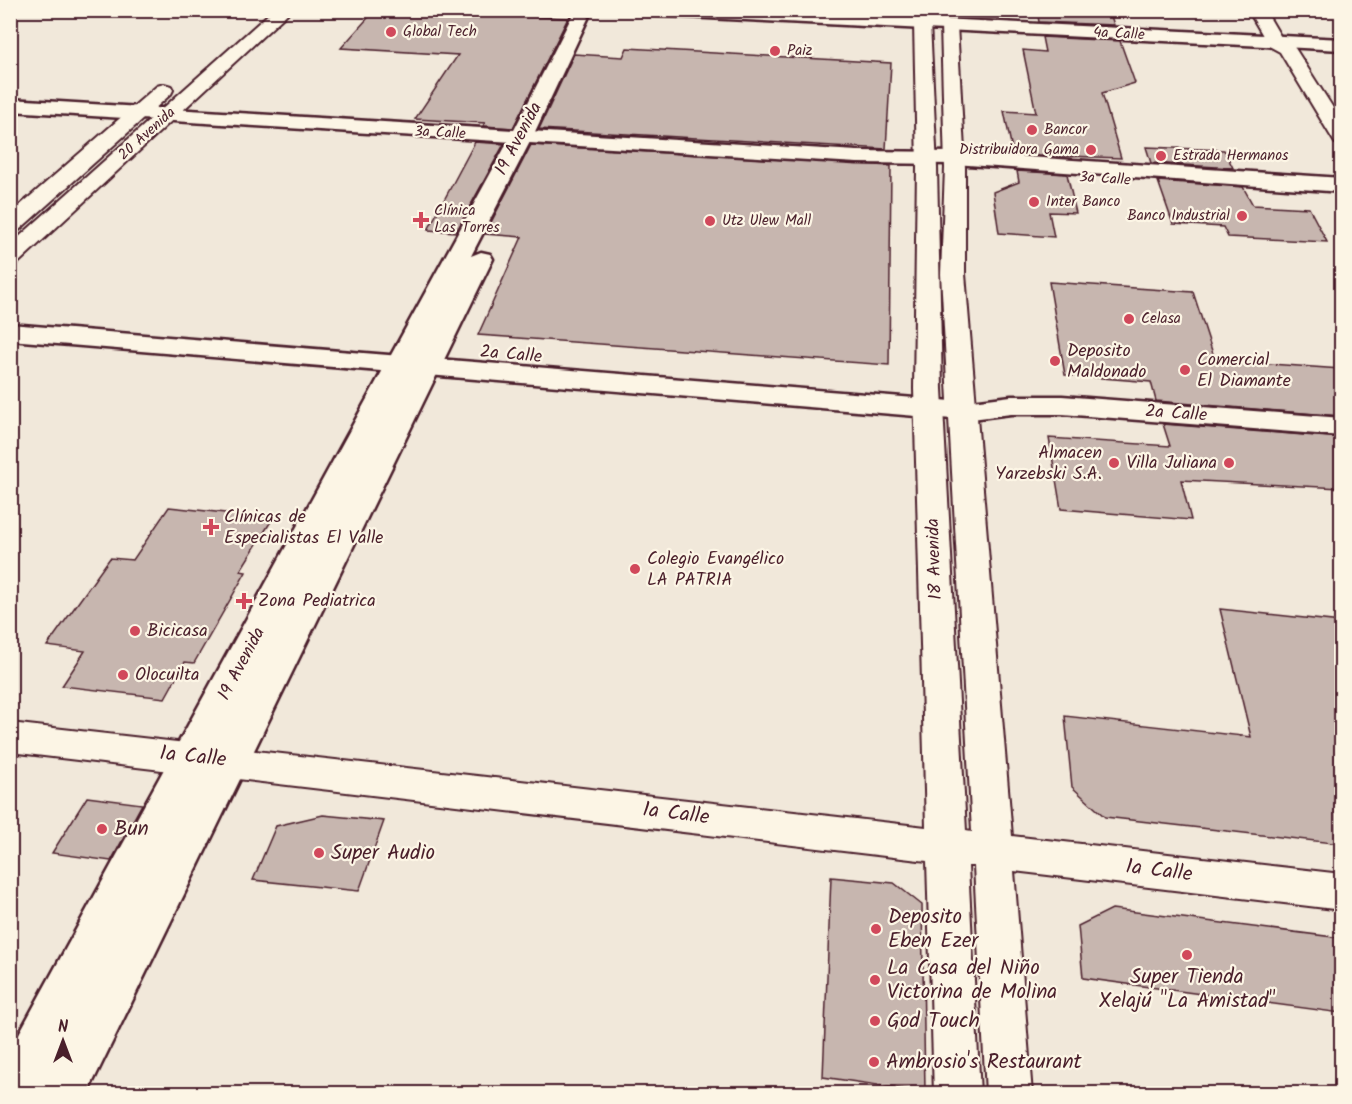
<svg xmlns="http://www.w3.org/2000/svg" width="1352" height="1104" font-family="Kalam,sans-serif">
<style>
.building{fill:#c7b6af;stroke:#4a1f2b;stroke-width:1.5}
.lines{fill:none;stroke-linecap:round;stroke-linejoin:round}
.minor-casing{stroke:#4a1f2b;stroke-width:4}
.tertiary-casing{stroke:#4a1f2b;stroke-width:5}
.secondary-casing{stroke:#4a1f2b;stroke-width:5}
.primary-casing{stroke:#4a1f2b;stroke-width:5}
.minor{fill:#fcf5e5;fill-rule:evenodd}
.tertiary{fill:#fcf5e5;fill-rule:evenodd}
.secondary{fill:#fcf5e5;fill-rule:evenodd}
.primary{fill:#fcf5e5;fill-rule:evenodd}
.poi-dot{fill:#d1495b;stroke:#fcf5e5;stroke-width:2}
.labels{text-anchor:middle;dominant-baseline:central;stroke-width:4.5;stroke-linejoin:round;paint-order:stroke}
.far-poi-label{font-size:15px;fill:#4a1f2b;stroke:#fcf5e5;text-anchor:start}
.far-street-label{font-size:15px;fill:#4a1f2b;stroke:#fcf5e5}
.street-label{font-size:18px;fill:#4a1f2b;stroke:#fcf5e5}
.poi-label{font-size:18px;fill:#4a1f2b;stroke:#fcf5e5;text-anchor:start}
.near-street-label{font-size:21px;fill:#4a1f2b;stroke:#fcf5e5}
.near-poi-label{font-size:21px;fill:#4a1f2b;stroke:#fcf5e5;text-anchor:start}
</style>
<rect width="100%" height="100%" fill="#f1e8da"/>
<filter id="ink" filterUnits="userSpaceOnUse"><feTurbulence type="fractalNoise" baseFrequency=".0167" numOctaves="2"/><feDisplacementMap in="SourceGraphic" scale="12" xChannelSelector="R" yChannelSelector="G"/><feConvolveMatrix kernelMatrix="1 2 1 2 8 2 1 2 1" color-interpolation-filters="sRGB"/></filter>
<g filter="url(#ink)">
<path class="building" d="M375,10H477L474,15L568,18L513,128L483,126L485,123L415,119L458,55L341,48Z
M1037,10H1109L1114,25L1039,22Z
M1042,37L1120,41L1135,83L1102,93L1121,158L1013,154L1004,111L1036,113L1023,50L1045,52Z
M627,48L891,63L886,149L539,129L574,54L623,57Z
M475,142L504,144L456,232L428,230Z
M531,145L891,166L889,365L478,335L522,237L485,234Z
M1146,147L1224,150L1233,168L1151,163Z
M1017,171L1067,174L1076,213L1049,212L1054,237L999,233L993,192L1019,182Z
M1158,181L1243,187L1253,205L1309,208L1327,242L1228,237L1223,227L1173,224Z
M1049,282L1193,292L1215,360L1341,369V416L1156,401L1151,382L1065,375Z
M1163,424L1341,438V488L1181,480L1191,520L1061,509L1049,438L1170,446Z
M169,507L273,518L240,571L246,572L194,663L185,662L165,698L62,686L85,651L47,646L110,558L133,560Z
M1220,609L1341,622V844L1105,817L1072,787L1065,716L1251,737Z
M87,797L142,804L111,861L52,853Z
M323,815L384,821L359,891L253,880L276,826Z
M831,877L894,883L922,905L925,1092L823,1077Z
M1112,909L1341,938V1013L1083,978L1078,926Z"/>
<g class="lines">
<g class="minor-casing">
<path id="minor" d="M273,10H291L18,263L10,265V245Z
M1248,10H1265L1282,39L1293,45L1342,122V145L1335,143L1280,52L1269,46Z
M922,18L928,19L930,23L937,168L942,389L966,831L972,832L941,274L945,168L941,25L943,21H955L957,25L965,168V274L1012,836L1342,874V910L1014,871L1032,1094H986L974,866H968L980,1094H934L927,861L10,752V723L926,827L914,389L917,168L914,23L916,19Z
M164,84L171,86L173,90L171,94L18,231L10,233V214L157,86Z"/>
</g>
<g class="tertiary-casing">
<path id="tertiary" d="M10,99L857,151L954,152L1342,178V192L954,164L857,163L10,111Z
M10,324L964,402L1011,396H1062L1342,418V436L1062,414H1011L964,420L10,340Z"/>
</g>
<g class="secondary-casing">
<path id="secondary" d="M575,10H592L532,138L471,256L481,252L490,254L493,259L87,1094H10V1050L510,138Z"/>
</g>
<g class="primary-casing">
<path id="primary" d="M638,10H760L1342,39V50L646,15Z"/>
</g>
<use href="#minor" class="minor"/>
<use href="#tertiary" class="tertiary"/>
<use href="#secondary" class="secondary"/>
<use href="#primary" class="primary"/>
</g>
</g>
<g class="poi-dot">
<circle cx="391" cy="32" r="6"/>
<circle cx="775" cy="51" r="6"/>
<circle cx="1032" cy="130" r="6"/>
<circle cx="1091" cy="150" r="6"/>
<circle cx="1161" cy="156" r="6"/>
<circle cx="1034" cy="202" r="6"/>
<circle cx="1242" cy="216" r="6"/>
<path d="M418 211h6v6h6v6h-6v6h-6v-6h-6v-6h6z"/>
<circle cx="710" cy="221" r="6"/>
<circle cx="1129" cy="319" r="6"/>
<circle cx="1055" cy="361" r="6"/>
<circle cx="1185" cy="370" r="6"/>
<circle cx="1114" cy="463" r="6"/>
<circle cx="1229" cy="463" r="6"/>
<path d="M208 518h6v6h6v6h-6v6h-6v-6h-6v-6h6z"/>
<circle cx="635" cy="569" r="6"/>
<path d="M241 592h6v6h6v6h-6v6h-6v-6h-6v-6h6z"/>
<circle cx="135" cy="631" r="6"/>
<circle cx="123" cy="675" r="6"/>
<circle cx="102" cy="829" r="6"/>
<circle cx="319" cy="853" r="6"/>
<circle cx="876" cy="929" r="6"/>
<circle cx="1187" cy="955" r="6"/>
<circle cx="875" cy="980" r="6"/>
<circle cx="875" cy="1021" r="6"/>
<circle cx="874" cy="1062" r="6"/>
</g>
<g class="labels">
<g class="far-poi-label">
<text x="403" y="32">Global Tech</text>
<text x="787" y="51">Paiz</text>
<text x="1044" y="130">Bancor</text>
<text x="1079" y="150" text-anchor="end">Distribuidora Gama</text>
<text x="1173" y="156">Estrada Hermanos</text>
<text x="1046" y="202">Inter Banco</text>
<text x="434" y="211">Clínica<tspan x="434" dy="17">Las Torres</tspan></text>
<text x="1230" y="216" text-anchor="end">Banco Industrial</text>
<text x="722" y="221">Utz Ulew Mall</text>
<text x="1141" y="319">Celasa</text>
</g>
<g class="far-street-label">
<text transform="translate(1119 34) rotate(3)">4a Calle</text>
<text transform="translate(440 133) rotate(3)">3a Calle</text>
<text transform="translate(147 134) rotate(-42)">20 Avenida</text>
<text transform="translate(1105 179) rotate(4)">3a Calle</text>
</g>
<g class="street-label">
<text transform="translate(519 139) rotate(-62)">19 Avenida</text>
<text transform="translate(511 355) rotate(5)">2a Calle</text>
<text transform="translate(1176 414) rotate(4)">2a Calle</text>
<text transform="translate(935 559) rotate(-92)">18 Avenida</text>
<text transform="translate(242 664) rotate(-62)">19 Avenida</text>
</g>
<g class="poi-label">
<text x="1067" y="351">Deposito<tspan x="1067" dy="21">Maldonado</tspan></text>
<text x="1197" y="360">Comercial<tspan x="1197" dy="21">El Diamante</tspan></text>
<text x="1102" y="453" text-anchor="end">Almacen<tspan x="1102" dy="21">Yarzebski S.A.</tspan></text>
<text x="1217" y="463" text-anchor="end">Villa Juliana</text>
<text x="224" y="517">Clínicas de<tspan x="224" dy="21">Especialistas El Valle</tspan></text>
<text x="647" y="559">Colegio Evangélico<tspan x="647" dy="21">LA PATRIA</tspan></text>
<text x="258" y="601">Zona Pediatrica</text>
<text x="147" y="631">Bicicasa</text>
<text x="135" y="675">Olocuilta</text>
</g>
<g class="near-street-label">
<text transform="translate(193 757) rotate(6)">1a Calle</text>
<text transform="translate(676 814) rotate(7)">1a Calle</text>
<text transform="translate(1159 871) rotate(7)">1a Calle</text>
</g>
<g class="near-poi-label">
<text x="114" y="829">Bun</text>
<text x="331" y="853">Super Audio</text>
<text x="888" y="917">Deposito<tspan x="888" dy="24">Eben Ezer</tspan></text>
<text x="887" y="968">La Casa del Niño<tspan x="887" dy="24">Victorina de Molina</tspan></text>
<text x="1187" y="977" text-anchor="middle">Super Tienda<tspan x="1187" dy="24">Xelajú "La Amistad"</tspan></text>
<text x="887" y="1021">God Touch</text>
<text x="886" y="1062">Ambrosio's Restaurant</text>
</g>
</g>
<rect width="1352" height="1104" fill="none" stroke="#fcf5e5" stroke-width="36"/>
<rect x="18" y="18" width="1316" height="1068" fill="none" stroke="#4a1f2b" stroke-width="2" filter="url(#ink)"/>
<g transform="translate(63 1041)" stroke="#fcf5e5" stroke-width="4.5" paint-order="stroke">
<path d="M0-4.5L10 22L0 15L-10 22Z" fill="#4a1f2b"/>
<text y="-9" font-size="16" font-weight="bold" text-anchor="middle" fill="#4a1f2b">N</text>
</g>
</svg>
